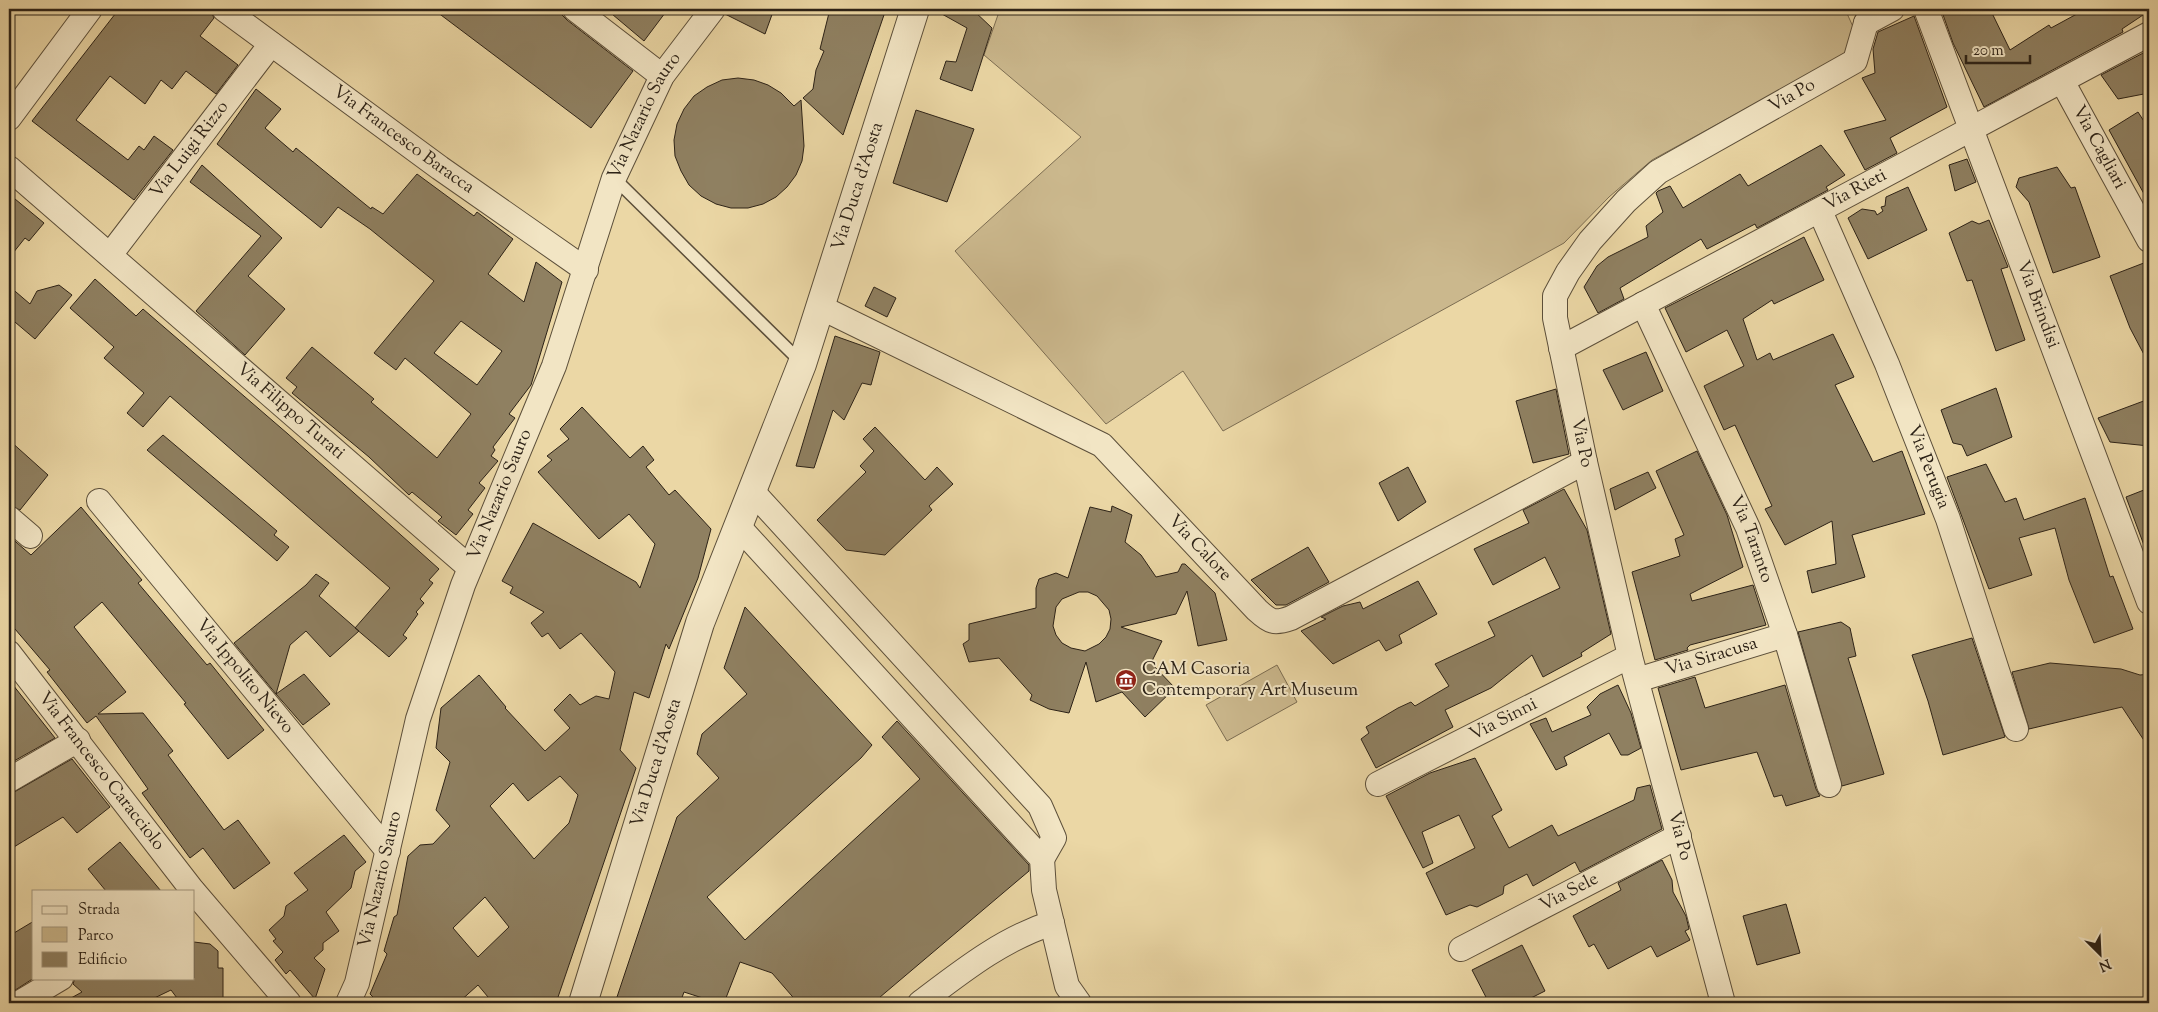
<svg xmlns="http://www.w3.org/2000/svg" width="2158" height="1012" font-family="'Sorts Mill Goudy',serif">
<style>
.green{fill:#cbb88d;stroke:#7c6d52}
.building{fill:#8f8061;stroke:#2c2217;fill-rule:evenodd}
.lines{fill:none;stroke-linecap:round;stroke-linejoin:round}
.service-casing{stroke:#5c4f3a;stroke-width:14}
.minor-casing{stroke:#5c4f3a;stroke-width:26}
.tertiary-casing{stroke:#5c4f3a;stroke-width:30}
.service{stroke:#f2e5c4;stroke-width:11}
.minor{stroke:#f2e5c4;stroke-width:24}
.tertiary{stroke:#f2e5c4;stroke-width:28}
.labels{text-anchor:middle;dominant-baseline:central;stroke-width:4;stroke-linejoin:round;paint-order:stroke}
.street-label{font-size:18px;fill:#2c2217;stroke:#f2e5c4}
.poi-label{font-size:18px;fill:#2c2217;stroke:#f2e5c4;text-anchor:start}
</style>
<rect width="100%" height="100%" fill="#ebd7a5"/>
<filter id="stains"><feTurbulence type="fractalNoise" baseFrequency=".004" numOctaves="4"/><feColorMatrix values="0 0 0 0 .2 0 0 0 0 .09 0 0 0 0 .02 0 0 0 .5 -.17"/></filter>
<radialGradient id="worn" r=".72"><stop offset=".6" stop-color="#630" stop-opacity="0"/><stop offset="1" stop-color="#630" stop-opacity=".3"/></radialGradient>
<path class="green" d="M1000,9H1845L1854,29L1849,52L1652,160L1609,197L1564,243L1223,431L1183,371L1106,424L955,251L1081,137L984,55Z
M1277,665L1297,702L1227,741L1206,705Z"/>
<path class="building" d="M119,9H210L214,18L200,36L238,65L216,94L186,71L172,89L161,80L145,104L110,76L76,120L128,160L139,146L144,150L154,136L173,150L134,200L32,121Z
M433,9H556L567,20L633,71L591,128Z
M606,9H668L644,41Z
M726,9H774L765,34L725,14Z
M830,9H886L843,135L803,98L813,89L816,70L824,51L820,49Z
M933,9H972L992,28L972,91L940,79L946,61L956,62L967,28Z
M1941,9H1990L2010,50L2049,25L2051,28L2086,9H2149V11L2122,29L2123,32L1984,107L1953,43Z
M1914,16L1947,107L1890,138L1897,153L1865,170L1844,131L1886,120L1862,78L1875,73L1873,49L1878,32Z
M2149,50V93L2118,99L2101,75Z
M738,78L754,80L768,85L781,93L794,106L801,100L804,146L802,161L796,175L787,187L776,197L763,204L748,208H731L716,204L701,196L689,185L681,171L675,156L674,140L677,124L684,109L694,96L707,87L722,80Z
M256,89L281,109L265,128L293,152L296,148L371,209L372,207L383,214L417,174L474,216L477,212L513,239L488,274L524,302L536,262L562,282L531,385L509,414L515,418L493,447L495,450L491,456L498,461L479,483L485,488L468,510L473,514L456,535L438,521L442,517L412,492L409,495L369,457L292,393L297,387L286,378L312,347L374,399L371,402L437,458L471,414L405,358L396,370L374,353L434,281L370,229L338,207L321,228L217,144ZM461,321L502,351L477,385L434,353Z
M916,110L974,129L947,202L893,183Z
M2138,112L2149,129V203L2109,130Z
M1821,145L1845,175L1826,187L1828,190L1757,228L1755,224L1707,249L1701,239L1620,288L1624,299L1598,313L1584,287L1597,266L1608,257L1648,237L1646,226L1663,212L1656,193L1658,191L1670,186L1683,208L1740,174L1748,186Z
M1967,159L1976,182L1955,191L1949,165Z
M202,165L282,238L248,276L285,309L245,355L196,311L261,236L190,182Z
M2057,167L2071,188L2075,187L2100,257L2053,273L2029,202L2016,187L2019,178Z
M1908,187L1927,230L1868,259L1848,218L1862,209L1875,211L1877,215L1883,211L1881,207L1885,206L1886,197Z
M9,194L44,223L29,241L25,238L9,258Z
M1989,220L2008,267L2001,269L2025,340L1996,351L1972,280L1967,281L1949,233L1972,221L1979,224Z
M1804,237L1824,280L1774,304L1772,300L1743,319L1757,360L1770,353L1773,360L1833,334L1854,377L1835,385L1873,462L1902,451L1925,514L1852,535L1865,577L1812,593L1807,571L1836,564L1832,521L1785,545L1765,509L1772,506L1735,425L1724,430L1704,386L1744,366L1727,330L1686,352L1665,308Z
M2149,261V364L2130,328L2110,276Z
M95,279L136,316L143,309L288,434L439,569L429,580L433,583L420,599L424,603L416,612L418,614L403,635L407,638L389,657L355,628L390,588L170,396L143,427L127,413L144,393L104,358L114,347L70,308Z
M59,285L72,295L35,339L9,317V286L30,304L37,291Z
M874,287L896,298L887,317L865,306Z
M835,336L880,352L871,385L862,383L844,420L833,410L814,468L796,466Z
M1646,352L1663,391L1623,410L1603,370Z
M1996,388L2012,437L1967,456L1962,445L1953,443L1941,410Z
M1556,389L1569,454L1533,463L1516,401Z
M2149,399V446L2110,442L2098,418Z
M582,407L630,458L643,446L654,460L646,467L669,495L675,490L711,529L698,578L669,649L666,644L649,698L634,692L620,750L636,768L556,1003H493L478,985L458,1003H379L370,994L387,954L384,951L394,917L397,915L408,856L420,845L433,844L450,826L436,810L450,762L436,748L441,708L479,675L506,707L505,708L545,751L570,728L554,710L570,694L580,705L596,696L609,699L615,672L581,633L560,649L548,633L542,637L531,623L544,612L510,593L513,587L502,581L533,523L636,582L640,588L655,544L629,514L599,539L538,472L552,460L547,456L569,439L560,429ZM560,776L578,795L569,823L534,859L490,806L513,783L528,801ZM485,897L509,927L478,957L453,928Z
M875,427L925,480L937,467L953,484L929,506L932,510L885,555L846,550L817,520L866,472L860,466L874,451L863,439Z
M163,435L277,531L274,535L289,547L277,561L147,450Z
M9,440L48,475L20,510L9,505Z
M1697,451L1727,515L1743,567L1690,594L1692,601L1753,585L1766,625L1690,645L1687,648L1688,650L1655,660L1632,572L1680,556L1675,539L1684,535L1656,471Z
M1986,464L2005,502L2016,498L2024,520L2085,498L2110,577L2113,576L2133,629L2094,643L2069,580L2055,528L2019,538L2032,575L1989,589L1947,477Z
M1408,467L1426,502L1398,521L1379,483Z
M1648,472L1656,488L1615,510L1610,489Z
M2149,488V555L2148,556L2126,497Z
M1564,489L1587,530L1611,634L1581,653L1582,656L1543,677L1532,655L1491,688L1445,710L1453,727L1376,768L1361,739L1369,733L1366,727L1398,708L1411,702L1415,706L1449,686L1435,664L1495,636L1488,622L1560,588L1545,557L1493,585L1474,549L1529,523L1523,510Z
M1112,506L1132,515L1125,542L1141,555L1156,577L1178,572L1182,564H1185L1215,593L1227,640L1198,646L1187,591L1176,614L1121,627L1162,641L1151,663L1175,688L1145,717L1122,692L1096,702L1086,662L1069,713L1049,709L1030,700L1032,695L999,658L969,662L963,644L969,640V624L1036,608V588L1039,579L1056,573L1068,578L1090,507L1111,512ZM1079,592H1088L1097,596L1109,610L1111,619L1110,629L1106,637L1099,644L1085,651L1071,648L1062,643L1056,635L1053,626L1056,607L1062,599Z
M81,507L142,580L138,583L207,665L210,663L264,730L228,759L184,704L186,703L102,602L74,627L126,692L98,714L143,713L173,751L168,755L224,830L238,820L270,863L234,889L203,848L190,858L142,793L148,789L96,716L87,723L47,672L50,670L9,622V536L31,555Z
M1308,547L1329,582L1286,605H1276L1251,580Z
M316,574L329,583L319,596L359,631L330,657L306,631L290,645L276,694L234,643L306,585Z
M1418,581L1437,614L1399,635L1402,643L1386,651L1379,640L1333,664L1301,631L1326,619L1321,617L1343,606L1360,602L1363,609Z
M745,607L872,745L861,758L707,897L745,940L920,779L882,737L897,721L1029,865V871L873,1003H798L772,973L740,962L724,1003H718L684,992L680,1003H615L677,817L719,778L697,754L702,734L747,694L724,668Z
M1841,622L1850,628L1856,656L1848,658L1884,774L1842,786L1798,632Z
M1972,638L2005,737L1943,755L1928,701L1912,655Z
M2050,663L2121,669L2140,675L2149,674V748L2122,707L2029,729L2012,672Z
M304,674L330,704L303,725L276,694Z
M1695,677L1705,708L1785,685L1816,789L1820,796L1786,806L1782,795L1774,797L1757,752L1681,770L1658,688Z
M9,680L55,738L14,761L9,755Z
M1618,685L1631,713L1641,748L1628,755H1621L1609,733L1564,757L1567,765L1556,770L1530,724L1546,718L1552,732L1591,715L1587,707L1600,694Z
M1475,758L1502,810L1492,816L1509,848L1552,825L1558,836L1634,800L1637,788L1650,785L1662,829L1580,872L1575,862L1533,886L1527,874L1504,886L1503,894L1477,907L1470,905L1446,915L1426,873L1475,848L1459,815L1422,832L1433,863L1423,868L1386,796L1430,773Z
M72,759L110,807L77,833L63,817L9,850V795Z
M344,835L366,862L355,871L351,888L326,912L339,931L323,943V950L314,958L325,969L315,999L290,970L286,974L275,960L283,952L273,941L276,939L269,930L284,916L286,906L308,890L294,873Z
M120,842L161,891H106L88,869Z
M1662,860L1672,880L1673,892L1686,916L1689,929L1685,931L1690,940L1657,957L1651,946L1608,969L1594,944L1589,947L1573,916L1621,890L1618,883Z
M1786,904L1800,953L1757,965L1743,916Z
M34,921V978L9,994V936Z
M194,942L210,944L218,951V968H223V1003L177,998L171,990L144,1003H62L82,992L73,984L75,978H194Z
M1522,945L1545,991L1521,1003H1489L1472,970Z"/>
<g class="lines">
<g class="service-casing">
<path id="service" d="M614,178L801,362"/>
</g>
<g class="minor-casing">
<g id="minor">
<path id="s1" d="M224,9L440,168L586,270"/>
<path d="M575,9L662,76"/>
<path id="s2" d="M1926,9L2149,602"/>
<path d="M1866,23L1892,9"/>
<path id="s3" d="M2062,81L2149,240"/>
<path d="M9,118L90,9"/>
<path id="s4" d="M9,168L470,568"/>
<path id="s5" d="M1820,211L1887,364L1948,519L2016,729"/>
<path id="s6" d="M110,255L271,44"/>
<path id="s7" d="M1643,304L1748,528L1785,635L1829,785"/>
<path id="s8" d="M820,307L1102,445L1257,610C1270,622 1274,624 1291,618L1585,462"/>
<path id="s9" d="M1561,348L2149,34"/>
<path d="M752,491L1040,806L1054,838L1042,859"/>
<path id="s10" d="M99,501L388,851"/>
<path d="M9,518L30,536"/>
<path d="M738,526L1042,859L1044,890L1067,986L1079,1003"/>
<path id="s11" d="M9,653L193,891"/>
<path id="s12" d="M1637,680L1785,635"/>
<path d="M9,780L78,740"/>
<path id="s13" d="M1378,784L1630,656"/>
<path d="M194,892L289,1003"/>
<path id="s14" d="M1461,949L1679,836"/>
<path d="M19,1003L61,978"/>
<path id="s15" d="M348,1003L357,983L418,719L463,585L554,366L614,178L662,76L713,9"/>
<path d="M920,1003C961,972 1002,939 1052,923"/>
<path id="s16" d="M1723,1003L1630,656L1585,462L1555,318V296L1568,272L1590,241L1626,201L1658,172L1855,61L1866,23"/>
</g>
</g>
<g class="tertiary-casing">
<g id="tertiary">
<path id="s17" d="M583,1003L700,623L802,364L915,9"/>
</g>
</g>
<use href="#service" class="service"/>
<use href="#minor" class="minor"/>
<use href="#tertiary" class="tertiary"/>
</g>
<defs>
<g id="museum-disc" transform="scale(1.125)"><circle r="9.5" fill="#8f2418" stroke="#f2e5c4"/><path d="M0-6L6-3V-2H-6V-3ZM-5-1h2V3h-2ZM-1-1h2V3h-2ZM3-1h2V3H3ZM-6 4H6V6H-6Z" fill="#fff"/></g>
</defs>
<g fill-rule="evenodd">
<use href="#museum-disc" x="1126" y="680"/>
</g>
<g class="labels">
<g class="street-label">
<text stroke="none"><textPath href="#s16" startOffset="1044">Via Po</textPath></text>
<text stroke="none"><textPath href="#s15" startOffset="938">Via Nazario Sauro</textPath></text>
<text stroke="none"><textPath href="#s1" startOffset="222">Via Francesco Baracca</textPath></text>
<text stroke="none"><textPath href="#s3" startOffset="76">Via Cagliari</textPath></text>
<text stroke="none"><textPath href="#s6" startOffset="132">Via Luigi Rizzo</textPath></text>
<text stroke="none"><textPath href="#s17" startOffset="862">Via Duca d'Aosta</textPath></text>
<text stroke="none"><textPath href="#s9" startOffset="334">Via Rieti</textPath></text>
<text stroke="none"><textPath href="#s2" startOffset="316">Via Brindisi</textPath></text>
<text stroke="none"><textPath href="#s4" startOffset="372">Via Filippo Turati</textPath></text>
<text transform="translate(1581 443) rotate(78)">Via Po</text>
<text stroke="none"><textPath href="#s5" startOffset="278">Via Perugia</textPath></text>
<text stroke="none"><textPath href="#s15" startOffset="532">Via Nazario Sauro</textPath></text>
<text stroke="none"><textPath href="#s7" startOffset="259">Via Taranto</textPath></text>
<text stroke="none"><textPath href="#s8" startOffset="456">Via Calore</textPath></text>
<text stroke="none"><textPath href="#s12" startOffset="78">Via Siracusa</textPath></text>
<text stroke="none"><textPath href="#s10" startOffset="228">Via Ippolito Nievo</textPath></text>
<text stroke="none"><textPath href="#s13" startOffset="141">Via Sinni</textPath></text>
<text stroke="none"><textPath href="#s17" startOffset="251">Via Duca d'Aosta</textPath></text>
<text stroke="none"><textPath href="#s11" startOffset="150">Via Francesco Caracciolo</textPath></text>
<text transform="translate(1679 836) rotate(75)">Via Po</text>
<text stroke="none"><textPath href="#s15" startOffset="128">Via Nazario Sauro</textPath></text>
<text stroke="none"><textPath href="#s14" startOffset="122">Via Sele</textPath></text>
</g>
<g class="poi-label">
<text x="1142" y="670">CAM Casoria<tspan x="1142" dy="21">Contemporary Art Museum</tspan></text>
</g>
</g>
<rect width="2158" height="1012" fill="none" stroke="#ebd7a5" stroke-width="30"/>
<rect x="10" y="10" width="2138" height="992" fill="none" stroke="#2c2217" stroke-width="2.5"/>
<rect x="15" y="15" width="2128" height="982" fill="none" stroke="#2c2217"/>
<rect x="32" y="890" width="162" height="90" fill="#f2e5c4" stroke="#a3977f"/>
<rect x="42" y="906" width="25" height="8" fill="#f2e5c4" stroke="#a3977f"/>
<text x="78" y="914" font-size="15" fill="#2c2217">Strada</text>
<rect x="42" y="927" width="25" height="15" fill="#cbb88d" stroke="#a3977f"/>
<text x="78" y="940" font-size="15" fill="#2c2217">Parco</text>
<rect x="42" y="952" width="25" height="15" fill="#8f8061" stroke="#a3977f"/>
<text x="78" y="964" font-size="15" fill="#2c2217">Edificio</text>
<g transform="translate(2100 954) rotate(156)" stroke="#f2e5c4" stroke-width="4" paint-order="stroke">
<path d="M0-4L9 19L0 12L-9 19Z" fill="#2c2217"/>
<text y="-8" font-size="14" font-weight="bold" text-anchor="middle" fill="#2c2217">N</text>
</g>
<path d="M1966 55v8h64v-8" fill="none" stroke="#2c2217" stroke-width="2.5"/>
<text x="1973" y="55" font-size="15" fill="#2c2217" stroke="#f2e5c4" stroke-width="4" paint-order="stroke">20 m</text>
<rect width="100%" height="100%" filter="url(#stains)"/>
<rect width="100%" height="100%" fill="url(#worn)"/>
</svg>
